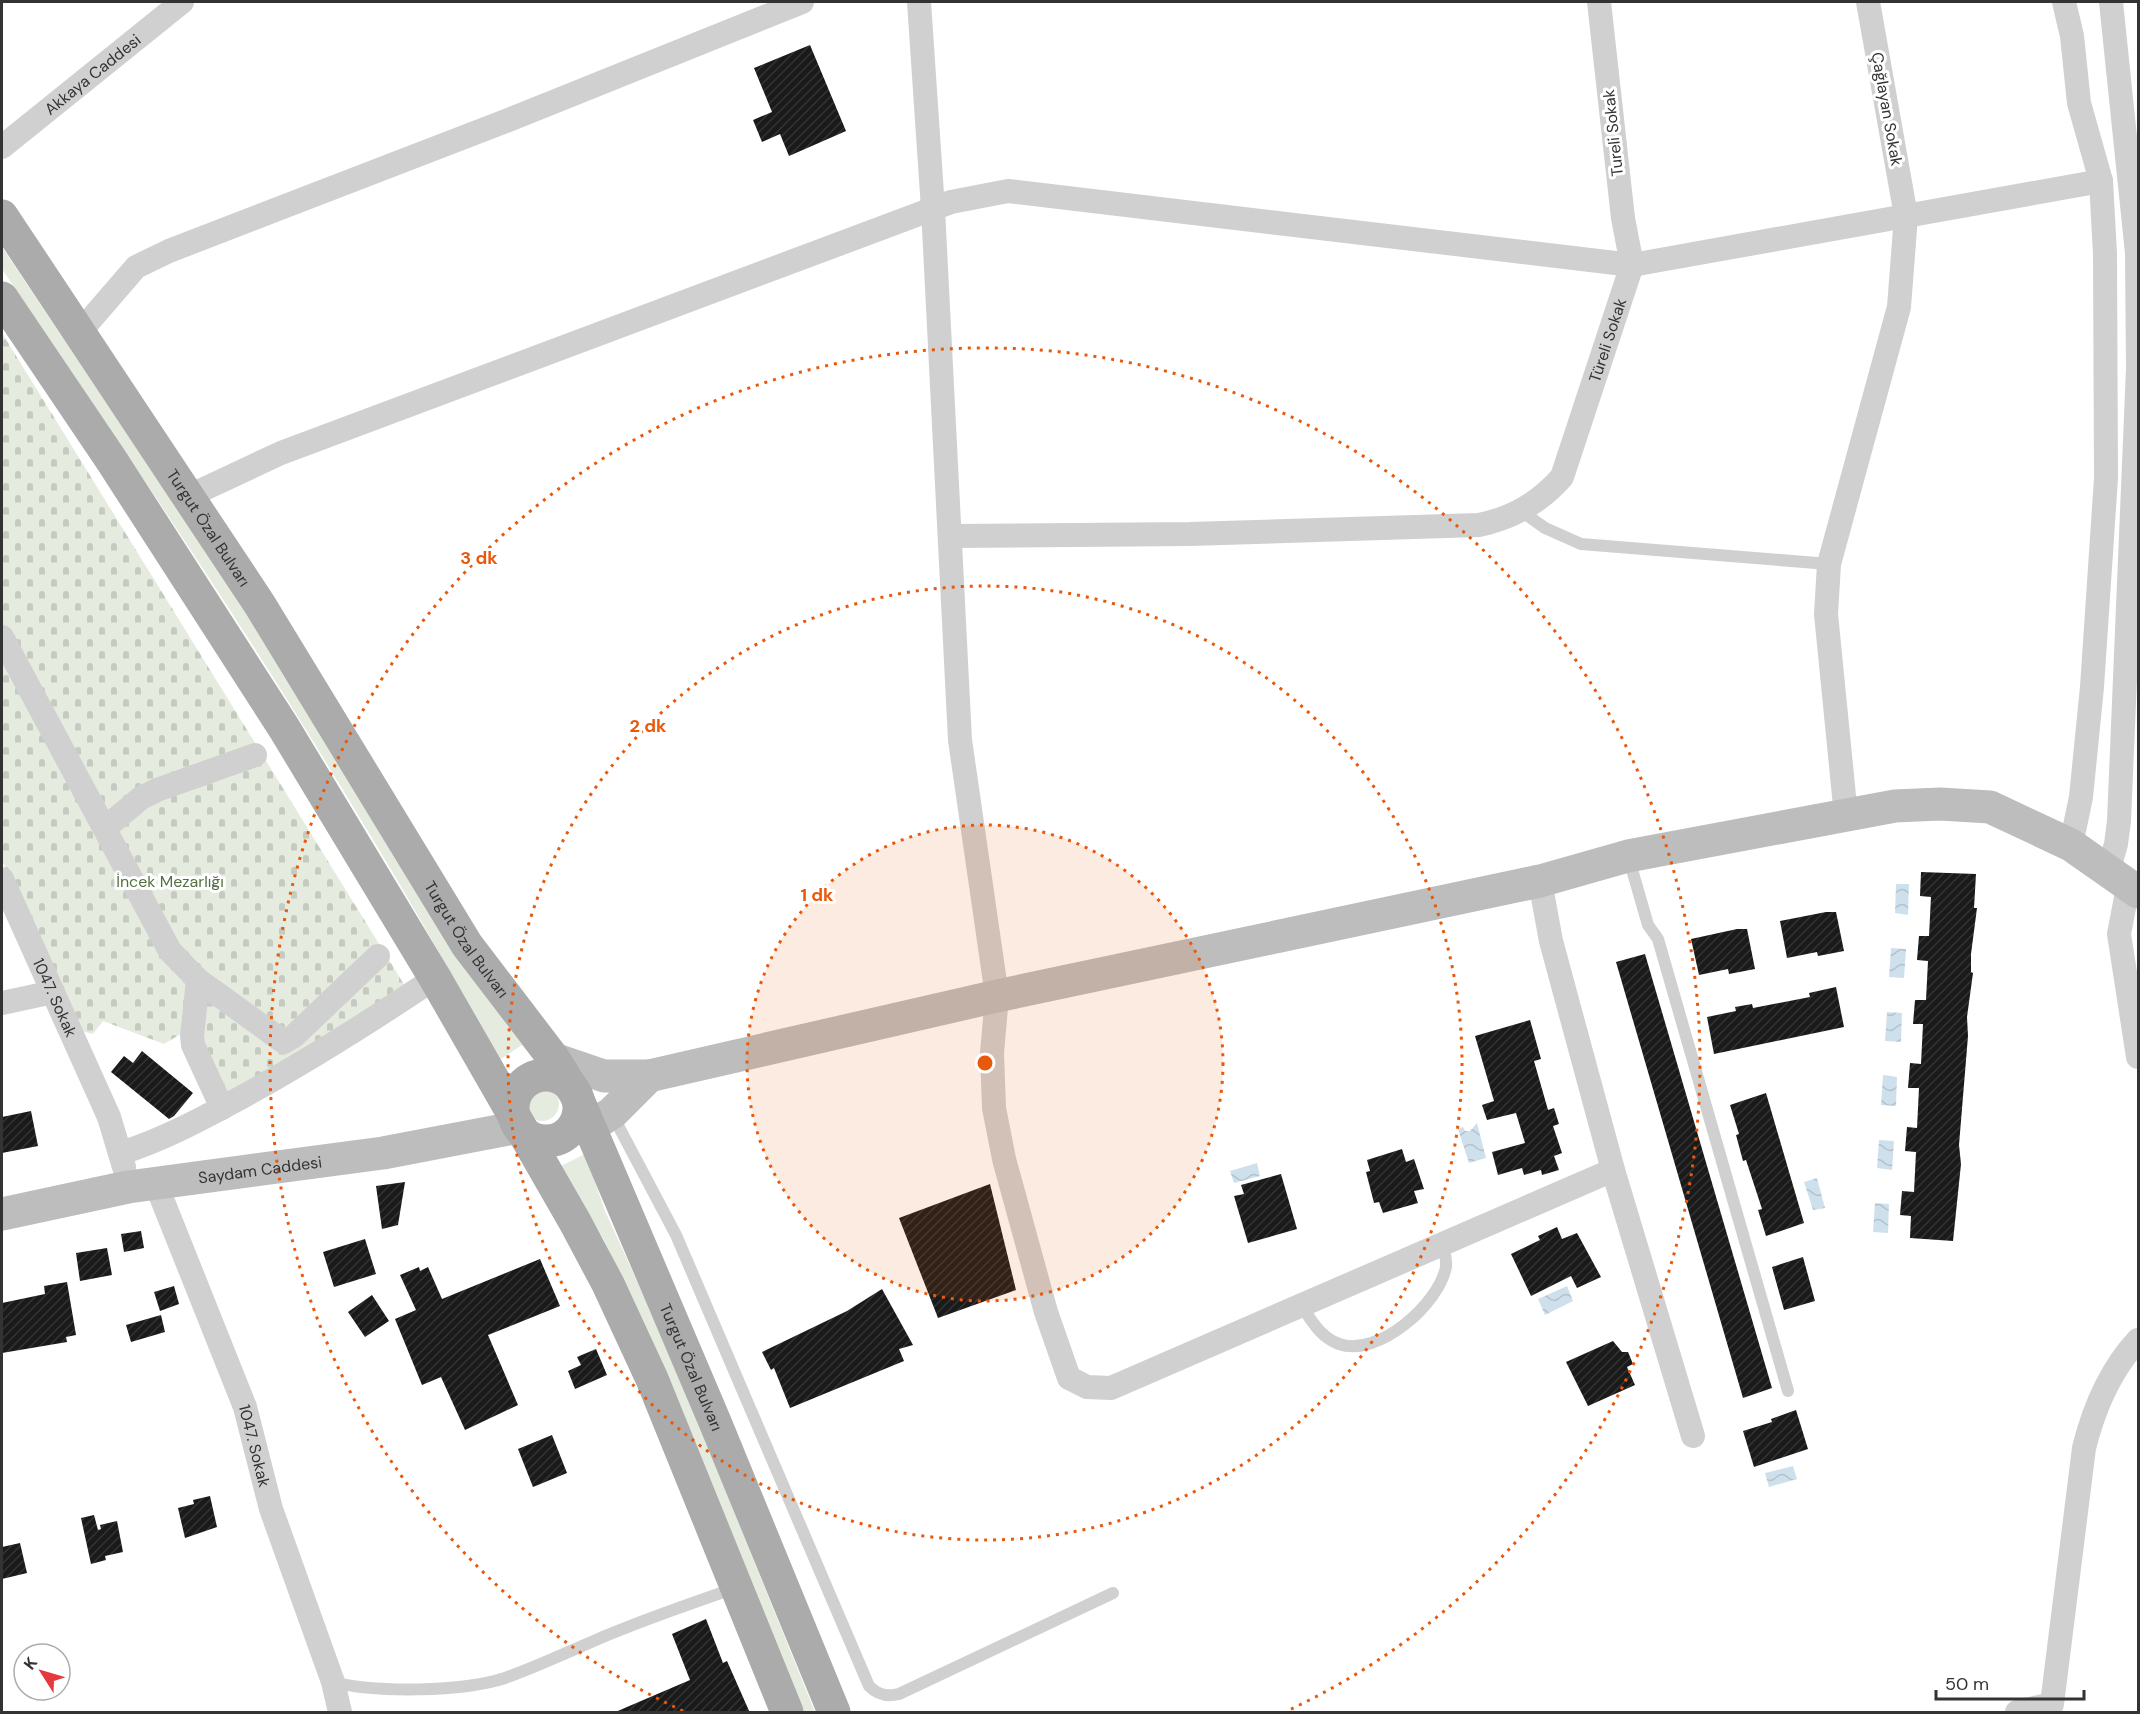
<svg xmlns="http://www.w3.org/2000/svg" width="2140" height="1714" font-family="'DM Sans',sans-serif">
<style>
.grass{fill:#e5ecdf}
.cemetery{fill:url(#cemetery-stones)}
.water{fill:url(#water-waves)}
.building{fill:url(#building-hatch)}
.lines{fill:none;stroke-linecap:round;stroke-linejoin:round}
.lane{stroke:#d0d0d0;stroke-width:12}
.street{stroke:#d0d0d0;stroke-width:24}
.secondary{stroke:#bdbdbd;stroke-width:33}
.primary{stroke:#ababab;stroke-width:33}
.ring{fill:none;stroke:#e8590c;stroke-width:3;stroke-dasharray:3 6}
.labels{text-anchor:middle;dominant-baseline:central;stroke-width:6;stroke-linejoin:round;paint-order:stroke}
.street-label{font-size:16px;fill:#333;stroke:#fff}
.park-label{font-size:16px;fill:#536f3f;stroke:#fff}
.centre{fill:#e8590c;stroke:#fff;stroke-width:3}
.ring-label{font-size:18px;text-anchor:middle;font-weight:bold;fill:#e8590c;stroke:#fff;stroke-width:6;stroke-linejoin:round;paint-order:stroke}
</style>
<defs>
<pattern id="cemetery-stones" width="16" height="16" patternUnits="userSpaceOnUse" patternTransform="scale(1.5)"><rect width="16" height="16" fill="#e5ecdf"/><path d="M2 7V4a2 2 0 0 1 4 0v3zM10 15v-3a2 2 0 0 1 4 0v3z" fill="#c5cbc0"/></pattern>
<pattern id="water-waves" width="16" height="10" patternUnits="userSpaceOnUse" patternTransform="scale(1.5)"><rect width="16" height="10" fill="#cfe0ed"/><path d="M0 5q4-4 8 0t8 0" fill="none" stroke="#b2c1cc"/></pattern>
<pattern id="building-hatch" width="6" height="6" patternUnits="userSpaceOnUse" patternTransform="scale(1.5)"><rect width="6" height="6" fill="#1a1a1a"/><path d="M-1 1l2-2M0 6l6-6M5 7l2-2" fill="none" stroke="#333"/></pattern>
</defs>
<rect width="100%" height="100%" fill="#fff"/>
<path class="grass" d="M2,247L263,636L468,972L522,1045L495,1063C453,971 401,886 349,800C240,619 120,444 2,269Z
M525 1104a17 17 0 1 1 34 0a17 17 0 1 1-34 0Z
M585,1154L605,1211L669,1351L815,1712H801L656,1350L603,1238L555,1169Z"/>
<path class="cemetery" d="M2,333L405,986L306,1052L227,1094L196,1025L164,1044L103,1021L93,1034L77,1030L2,860Z"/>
<path class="water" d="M1896,884H1909L1908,915L1895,913Z
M1891,948L1906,949L1904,978L1889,977Z
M1887,1012L1902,1013L1901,1042L1885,1041Z
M1883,1075L1897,1077L1896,1106L1881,1105Z
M1477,1123L1486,1158L1469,1163L1458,1129L1463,1127L1465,1131H1470Z
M1879,1140L1894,1141L1892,1170L1877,1168Z
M1257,1163L1260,1176L1234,1183L1230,1171Z
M1817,1178L1825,1208L1813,1210L1804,1182Z
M1875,1203L1889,1204L1888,1233L1873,1232Z
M1567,1286L1573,1301L1545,1315L1538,1299Z
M1793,1466L1797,1479L1769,1487L1765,1473Z"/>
<path class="building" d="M810,45L846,131L789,156L780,134L762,142L753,120L772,112L754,68Z
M1921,872L1976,874L1974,908H1977L1971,954V972L1973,973L1967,1017L1968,1036L1959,1145L1961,1164L1953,1241L1910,1238L1911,1216L1900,1215L1902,1191L1914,1192L1916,1152L1905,1151L1907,1127L1917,1128L1919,1088H1908L1910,1063L1921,1064L1923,1024H1913L1915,1000H1926L1928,961L1917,960L1919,936H1929L1931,897L1920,896Z
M1826,912H1836L1844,951L1818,956L1817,952L1787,958L1780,921Z
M1737,929H1747L1755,969L1729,974L1728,969L1699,975L1691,939Z
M1645,954L1772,1388L1743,1398L1616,962Z
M1836,987L1844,1027L1714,1054L1707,1017L1736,1011L1735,1007L1752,1004L1753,1008L1810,997L1809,993Z
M1530,1020L1541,1059L1534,1061L1548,1110L1554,1108L1559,1124L1553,1126L1562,1153L1554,1156L1559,1170L1542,1175L1541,1170L1524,1175L1522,1168L1498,1175L1492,1152L1525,1143L1516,1113L1487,1120L1482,1105L1494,1101L1475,1036Z
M142,1051L193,1093L174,1116L169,1119L111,1072L124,1056L133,1063Z
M1766,1093L1804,1223L1766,1236L1758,1210L1762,1209L1746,1160L1743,1161L1736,1135L1739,1134L1730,1105Z
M31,1111L38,1146L2,1153V1117Z
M1402,1149L1406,1162L1414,1159L1424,1189L1414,1191L1418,1203L1383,1213L1379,1202L1374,1203L1366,1172L1370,1171L1367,1160Z
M1281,1174L1297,1229L1248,1243L1234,1196L1244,1194L1241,1185Z
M405,1182L398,1225L382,1229L376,1186Z
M990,1184L1016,1290L938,1318L899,1218Z
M1557,1227L1562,1239L1577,1233L1601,1277L1577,1288L1571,1276L1531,1296L1511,1254L1540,1240L1538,1236Z
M141,1231L144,1248L124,1252L121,1234Z
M365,1239L376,1274L334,1287L323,1252Z
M107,1248L112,1275L80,1281L76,1253Z
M1803,1257L1815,1301L1784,1310L1772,1267Z
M540,1259L560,1306L488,1335L518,1405L465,1430L441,1377L422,1385L395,1319L416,1310L400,1275L419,1267L420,1271L428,1267L442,1299Z
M67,1282L76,1335L66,1337L67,1342L2,1353V1303L45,1294L44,1286Z
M174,1286L179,1304L160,1311L154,1292Z
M882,1289L913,1345L899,1349L904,1361L790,1408L774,1368L771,1370L762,1352L847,1311Z
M372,1295L389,1321L365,1337L348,1312Z
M161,1315L165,1332L131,1342L126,1325Z
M1613,1341L1622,1352H1628L1633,1364L1627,1367L1635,1385L1588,1406L1566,1362Z
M596,1349L607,1375L575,1389L568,1371L581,1365L577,1357Z
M1796,1410L1808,1449L1754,1467L1743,1431L1772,1422L1771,1419Z
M552,1435L567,1473L533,1487L518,1449Z
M210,1496L217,1527L185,1538L178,1508L194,1504L193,1500Z
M94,1515L98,1530L101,1529L100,1525L117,1521L123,1552L105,1556L106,1560L91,1564L81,1518Z
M20,1543L27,1573L2,1579V1547Z
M706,1619L723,1663L727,1661L750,1713H613L690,1680L672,1634Z"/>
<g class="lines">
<path class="lane" d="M1521,511L1545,528L1581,544L1829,564
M1629,859L1648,925L1658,939L1788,1391
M612,1114L676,1235L869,1686C878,1695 887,1697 899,1694L1113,1593
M1301,1305C1312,1321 1320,1337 1339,1344C1378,1358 1439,1304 1446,1267C1447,1260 1444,1251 1443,1244
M333,1682C376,1693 462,1692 505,1678C542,1665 578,1647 615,1632C654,1616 695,1602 735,1588"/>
<g class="street">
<path d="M919,2L933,209L960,740L997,996L992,1053L994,1108L1004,1159L1046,1312L1069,1378L1087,1387L1111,1388L1613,1170"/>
<path d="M2064,2L2072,36L2079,103L2101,181L2105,254L2106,478L2092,687L2081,797L2071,845"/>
<path id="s1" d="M2,147L182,2"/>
<path d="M79,333L136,267L169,251L506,121L802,2"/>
<path d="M189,496L281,453L951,202L1008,191L1632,265L2101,181"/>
<path id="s2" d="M950,536L1190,534L1479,525C1513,518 1539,503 1562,477L1632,265L1623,218L1599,2"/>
<path d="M2,637L170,951L198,980L284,1042L294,1036L378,956"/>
<path d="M1846,816L1826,614L1829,564L1899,307L1906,216L1868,2"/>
<path d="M105,828L141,798L157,790L255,755"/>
<path d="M2108,872L2116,844L2119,821L2138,369L2137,253L2111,2"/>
<path id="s3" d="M2,879L109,1117L124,1167"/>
<path d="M1540,881L1551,941L1613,1170L1693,1436"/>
<path d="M2128,887L2119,934L2138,1057"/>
<path d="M198,980L192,1036L193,1045L222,1108"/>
<path d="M2,1003L53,992"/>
<path d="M121,1153C159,1141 194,1123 229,1104C300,1066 368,1023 435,978"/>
<path id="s4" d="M156,1184L245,1407L271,1509L333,1682L340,1712"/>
<path d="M2017,1712L2052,1704L2084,1448C2094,1408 2110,1370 2138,1340"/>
</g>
<g class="secondary">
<path d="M554,1059L604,1076H649L997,996L1540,881L1628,856L1895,806L1940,804L1990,807L2071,845L2138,892"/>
<path d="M591,1126L612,1113L649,1076"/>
<path id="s5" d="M2,1214L128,1187L383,1153L519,1127"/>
</g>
<g class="primary">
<path id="s6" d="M2,216L260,605L467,945L554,1059L576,1095L715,1422L834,1712"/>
<path d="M2,298L112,461L284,728L435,978L575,1222L608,1284L652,1379L787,1712"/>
<circle cx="546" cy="1108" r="33"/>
</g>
</g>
<circle cx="985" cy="1063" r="238" fill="#e8590c" fill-opacity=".12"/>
<g class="ring">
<circle cx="985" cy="1063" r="238"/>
<circle cx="985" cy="1063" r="477"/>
<path d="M683 1711A715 715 0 1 1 1287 1711"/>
</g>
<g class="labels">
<g class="street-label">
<text stroke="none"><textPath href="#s1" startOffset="116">Akkaya Caddesi</textPath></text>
<text transform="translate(1887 109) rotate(80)">Çağlayan Sokak</text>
<text transform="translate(1613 133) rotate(-96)">Tureli Sokak</text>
<text stroke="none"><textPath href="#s2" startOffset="771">Türeli Sokak</textPath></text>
<text stroke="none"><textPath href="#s6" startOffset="374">Turgut Özal Bulvarı</textPath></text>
<text stroke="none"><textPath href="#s6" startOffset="860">Turgut Özal Bulvarı</textPath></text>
<text stroke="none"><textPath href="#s3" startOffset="130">1047. Sokak</textPath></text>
<text stroke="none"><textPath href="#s5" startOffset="262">Saydam Caddesi</textPath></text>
<text stroke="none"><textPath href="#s6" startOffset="1346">Turgut Özal Bulvarı</textPath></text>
<text stroke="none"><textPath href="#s4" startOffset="280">1047. Sokak</textPath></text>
</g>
<g class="park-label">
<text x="170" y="881">İncek Mezarlığı</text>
</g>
</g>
<circle cx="985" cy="1063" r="9" class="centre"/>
<g class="ring-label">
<text x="479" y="564">3 dk</text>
<text x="648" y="732">2 dk</text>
<text x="817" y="901">1 dk</text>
</g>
<rect width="2140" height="1714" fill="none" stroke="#333333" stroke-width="6"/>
<g transform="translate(42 1672) rotate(307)"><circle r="28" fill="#ffffff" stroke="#adadad" stroke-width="1.5"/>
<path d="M0-4.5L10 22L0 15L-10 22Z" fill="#e43a3e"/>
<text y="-9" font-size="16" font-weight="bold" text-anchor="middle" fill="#333333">K</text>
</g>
<path d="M1936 1690v9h148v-9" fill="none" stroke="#333333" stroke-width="3"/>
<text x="1945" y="1690" font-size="18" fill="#333333" stroke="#ffffff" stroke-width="4.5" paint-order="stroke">50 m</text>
</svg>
